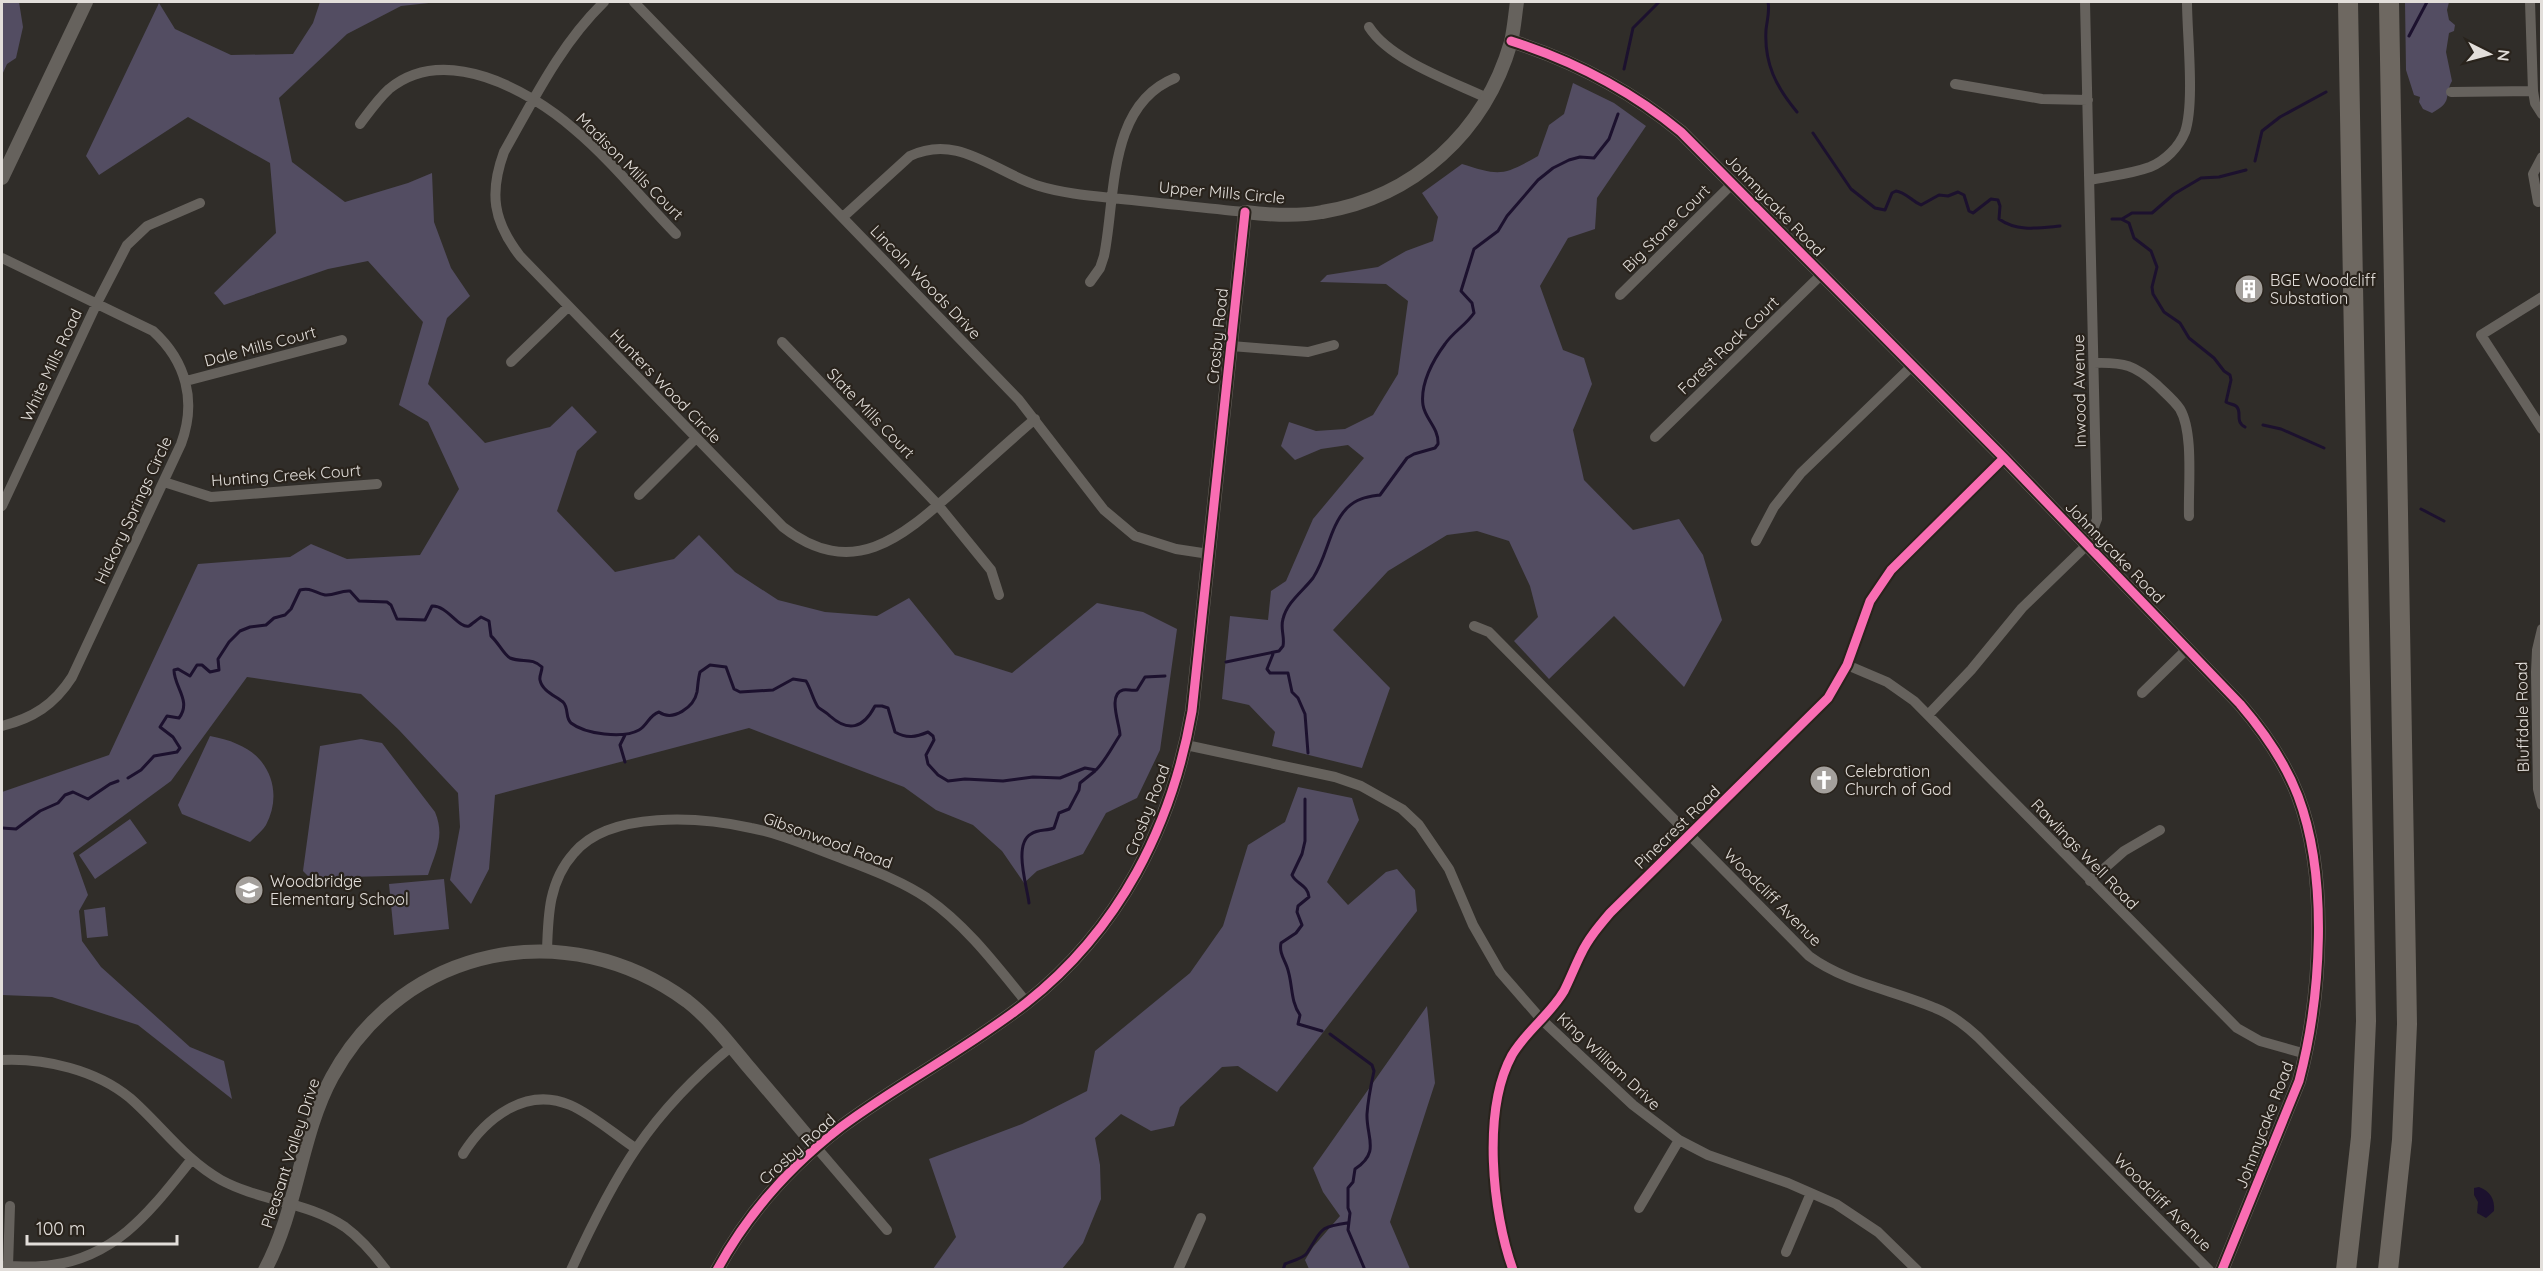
<svg xmlns="http://www.w3.org/2000/svg" width="2543" height="1271" font-family="Quicksand,sans-serif">
<style>
.green{fill:#534d62}
.water{fill:#1c112e}
.lines{fill:none;stroke-linecap:round;stroke-linejoin:round}
.stream{stroke:#1c112e;stroke-width:3}
.minor{stroke:#66625d;stroke-width:10}
.tertiary{stroke:#66625d;stroke-width:14}
.motorway{stroke:#6e6861;stroke-width:20}
.cycleway-casing{stroke:#29231c;stroke-width:13}
.cycleway{stroke:#f96db3;stroke-width:9}
.labels{text-anchor:middle;dominant-baseline:central;stroke-width:4.5;stroke-linejoin:round;paint-order:stroke}
.street-label{font-size:16px;fill:#e2deda;stroke:#29231c}
.poi-label{font-size:16px;fill:#e2deda;stroke:#29231c;text-anchor:start}
</style>
<rect width="100%" height="100%" fill="#302d29"/>
<path class="green" d="M2,2H19L23,27L16,58L7,64L2,75Z
M320,2H438L401,6L347,34L279,98L292,162L345,202L408,183L432,173L434,222L451,268L470,296L447,318L428,384L485,443L550,427L572,406L597,432L577,451L557,511L615,572L674,559L699,535L735,572L778,600L825,612L877,616L909,598L955,655L1012,673L1097,603L1143,612L1177,629L1160,750L1137,798L1106,813L1083,854L1037,871L1024,883L1002,851L973,825L936,810L904,787L749,728L495,795L489,869L471,904L450,880L460,827L458,793L399,730L361,694L247,677L171,781L73,853L88,895L79,911L82,941L101,967L190,1047L224,1061L232,1099L138,1025L52,997L2,995V792L109,755L198,564L290,557L311,544L347,559L420,555L459,489L428,422L399,405L423,322L368,261L328,269L224,305L214,293L276,233L270,163L188,117L99,175L86,156L159,3L175,29L231,55L293,54L313,23Z
M2405,2H2449L2447,10L2449,20L2455,25L2454,31L2449,33L2446,52L2452,81C2443,97 2454,101 2432,113L2423,109L2419,102L2420,97L2414,95L2406,70Z
M1573,83L1614,103L1646,126L1597,198L1595,229L1568,238L1540,286L1563,350L1584,358L1592,384L1573,430L1584,480L1633,530L1679,519L1703,555L1722,620L1684,687L1614,616L1549,679L1514,641L1538,617L1530,586L1509,541L1477,531L1447,535L1388,571L1333,630L1390,688L1362,768L1272,746L1275,732L1249,705L1222,699L1230,616L1268,620L1271,591L1286,581L1313,519L1364,458L1348,445L1321,449L1295,460L1281,446L1289,422L1316,431L1345,429L1373,415L1398,374L1408,301L1386,284L1320,282L1327,275L1378,267L1406,251L1433,241L1438,217L1422,193L1462,164C1500,176 1503,176 1538,156L1549,125L1564,114Z
M210,736C219,738 229,740 237,744C270,757 283,793 266,825C262,831 255,837 250,842L182,814L178,805Z
M361,739L382,743L435,812C445,836 436,851 428,875L310,878L303,871L320,746Z
M1298,787L1352,798L1359,820L1327,882L1348,905L1386,872L1397,869L1415,890L1417,911L1277,1092L1238,1066L1222,1067L1180,1107L1174,1126L1151,1131L1121,1114L1095,1138L1100,1165L1101,1199L1083,1243L1062,1269H933L956,1237L929,1159L1022,1124L1087,1091L1095,1051L1190,973L1223,926L1248,845L1285,822Z
M130,819L147,843L95,879L79,855Z
M444,879L449,929L394,935L389,884Z
M105,907L108,936L87,938L84,910Z
M1427,1006L1435,1083L1390,1222L1410,1269H1309L1305,1260L1313,1247L1340,1216L1323,1192L1313,1168Z"/>
<path class="water" d="M2479,1187C2490,1191 2495,1199 2494,1211L2486,1218L2477,1213L2478,1202L2474,1195V1188Z"/>
<g class="lines">
<path class="stream" d="M1768,2C1770,11 1767,20 1766,30C1764,63 1776,87 1797,112
M2409,36L2427,2
M1624,69L1633,28L1659,2
M1813,133L1851,189L1875,208L1885,210L1892,193L1896,191C1905,192 1912,201 1921,205L1939,195L1948,196L1958,192L1964,195L1969,211L1973,213L1991,199L1998,200L2000,206L1999,219C2017,232 2039,228 2060,226
M2255,161L2262,131L2280,117L2326,92
M2112,219H2121L2129,223L2134,238L2151,251L2157,267L2152,287L2153,294L2164,312L2180,323L2189,338L2214,358L2224,371L2230,375L2231,380L2226,402C2229,404 2233,404 2236,406C2243,412 2234,421 2245,427
M2122,219L2132,213H2152L2174,194L2201,178L2219,177L2246,170
M2263,425L2281,429L2324,448
M2421,509L2444,521
M1273,654L1267,669L1270,673H1288L1292,692L1298,698L1305,714L1308,753
M1226,662L1279,651L1283,646C1285,637 1280,628 1283,619C1287,602 1303,591 1313,578C1328,555 1329,527 1347,508C1357,498 1367,497 1380,495L1407,458L1414,454L1435,448L1438,444C1439,428 1425,419 1423,405C1420,384 1433,360 1445,344C1453,332 1466,325 1474,313L1472,303L1461,291L1474,249L1498,231L1507,216L1538,180L1553,168L1569,160L1580,157L1594,158L1609,139L1618,114
M625,762L620,745L625,735
M128,778L141,770L154,756L177,752L180,748L173,737L160,727L167,716L179,718C192,701 174,687 174,670L178,669L190,676L197,665H202L210,672L219,670L218,659L229,642L240,631L250,627L266,625L274,618L285,615L291,609L300,590C311,587 315,593 325,595C334,596 341,590 350,591L359,601L387,602L391,605L397,619L425,620L432,606C447,605 459,629 469,626C472,624 478,619 481,617L489,621L491,636C498,642 504,655 510,658C522,663 532,657 542,667C542,672 539,676 540,680C542,691 556,696 563,702C569,708 565,718 571,723C585,734 623,739 639,730C648,725 648,716 659,712C673,722 694,707 697,692C698,685 698,679 700,672L710,665L726,667L734,689L740,692L773,690L793,679L806,681C811,689 813,700 818,707C821,710 826,712 830,716C848,732 863,729 875,706H882L888,708L895,732C907,739 916,737 928,732L933,736L934,740L926,755L928,764L938,775L948,781L965,779L1003,781L1033,777L1060,778L1085,768L1096,770C1106,760 1112,747 1120,735C1120,725 1107,694 1123,690C1127,689 1132,691 1137,690L1145,677L1165,676
M1305,799V841L1302,854L1292,875C1296,884 1308,885 1309,897L1298,906L1297,912L1302,925L1296,933L1281,943C1279,952 1284,959 1287,967C1293,983 1290,1001 1300,1015L1298,1024L1322,1031
M2,828L16,829L40,811L58,803L65,795L73,792L88,799L110,784L118,781
M1029,903C1027,886 1013,844 1031,834C1038,829 1047,831 1054,828L1059,813L1069,809L1079,790L1080,783L1095,771
M1330,1034L1372,1065L1374,1071C1371,1085 1368,1099 1367,1114C1366,1137 1381,1152 1355,1169L1353,1182L1348,1188V1208L1350,1213L1348,1230L1365,1270
M1283,1270L1285,1264C1292,1261 1304,1258 1307,1253C1322,1231 1317,1227 1347,1223"/>
<path class="minor" d="M604,2C560,45 534,99 504,152C489,193 493,221 520,256L783,527C852,581 901,538 955,490C982,466 1008,442 1035,419
M634,2L1019,400L1104,510L1135,536L1176,549L1209,554
M2530,2L2533,91L2535,103L2542,114
M1369,27C1390,60 1451,81 1487,98
M1955,84L2042,99L2088,100
M2451,92L2533,91
M360,124C369,112 378,99 389,89C445,43 529,90 574,129C611,160 642,199 676,234
M2090,180C2110,176 2131,174 2150,167C2165,161 2179,147 2185,132C2195,103 2187,34 2187,2
M2538,202L2533,174L2542,157
M843,217L910,156C958,133 994,172 1039,186C1065,194 1093,196 1121,199C1162,203 1203,208 1245,212
M2,258L153,331C186,361 197,401 181,444L72,677C54,705 33,718 2,726
M1090,282L1100,268L1104,256C1116,198 1107,105 1175,78
M1620,295L1733,183
M2542,297L2481,335L2542,429
M782,342L938,505L991,570L999,595
M1231,346L1308,352L1334,345
M511,362L568,307
M2094,363C2124,362 2135,365 2157,385C2165,393 2174,400 2180,409C2194,433 2188,487 2189,516
M186,381L342,340
M1655,437L1822,274
M164,482L211,497L377,484
M639,495L696,438
M2,506L97,303L127,245L147,226L200,203
M1756,541L1774,507L1801,473L1912,366
M1474,626L1489,632L1809,956C1846,983 1893,990 1935,1008C1951,1014 1965,1025 1978,1037L2209,1270
M2542,629L2537,650L2536,672L2538,789L2542,805
M1847,665L1887,682L1914,701L2237,1028L2260,1041L2306,1054
M2142,693L2187,649
M1928,715L1971,670L2022,608L2087,545L2097,519L2085,2
M1186,745L1335,777L1361,786L1402,809L1419,825L1449,869L1473,925L1500,972L1541,1019L1633,1105L1679,1140L1708,1155L1788,1183L1836,1204L1878,1232L1917,1270
M2090,881L2124,851L2160,830
M547,951C548,914 549,881 574,853C610,810 701,817 751,828C782,834 811,847 841,858C871,870 900,880 927,898C967,926 996,965 1027,1003
M2,1060C45,1058 96,1070 130,1098C161,1125 185,1160 221,1180C260,1201 308,1202 345,1227C360,1238 374,1254 386,1270
M816,1147L887,1230
M463,1154C485,1119 525,1086 570,1105C593,1115 614,1134 635,1148
M1639,1208L1679,1140
M1786,1252L1811,1193
M2,1266C18,1266 36,1268 52,1265C119,1256 153,1207 192,1159
M8,1266L10,1206
M571,1270C615,1174 649,1114 732,1046
M1178,1270L1201,1218
M1513,1270C1492,1212 1482,1110 1512,1055C1526,1031 1550,1015 1564,991C1570,979 1575,966 1581,954C1588,939 1599,926 1610,913L1828,698L1847,665L1870,601L1891,570L2004,458"/>
<path class="tertiary" d="M1511,41C1574,61 1630,90 1681,132L2004,458L2240,704C2264,732 2285,762 2298,796C2329,878 2321,998 2299,1081L2222,1270
M2,178L86,2
M265,1270C298,1208 300,1136 332,1077C404,945 567,913 687,1001C709,1018 728,1042 746,1064C769,1091 793,1119 816,1147
M717,1270C748,1213 790,1166 841,1127C900,1083 967,1049 1026,1003C1119,930 1172,826 1192,711L1245,212C1270,215 1296,217 1322,212C1414,197 1485,132 1511,42C1514,29 1515,15 1517,2"/>
<path class="motorway" d="M2346,1270L2361,1137L2366,1021L2348,2
M2388,1270L2402,1140L2407,1024L2389,2"/>
<g class="cycleway-casing">
<path id="cycleway" d="M1511,41C1574,61 1630,90 1681,132L2004,458L2240,704C2264,732 2285,762 2298,796C2329,878 2321,998 2299,1081L2222,1270
M717,1270C748,1213 790,1166 841,1127C900,1083 967,1049 1026,1003C1119,930 1172,826 1192,711L1245,212
M1513,1270C1492,1212 1482,1110 1512,1055C1526,1031 1550,1015 1564,991C1570,979 1575,966 1581,954C1588,939 1599,926 1610,913L1828,698L1847,665L1870,601L1891,570L2004,458"/>
</g>
<use href="#cycleway" class="cycleway"/>
</g>
<defs>
<g id="building-disc" transform="scale(1.5)"><circle r="9.5" fill="#a4a09c" stroke="#29231c"/><path d="M-4-6H4V6H1V3H-1V6H-4ZM-2.5-4.3h1.7v1.8h-1.7ZM.8-4.3h1.7v1.8H.8ZM-2.5-1h1.7V.8h-1.7ZM.8-1h1.7V.8H.8Z" fill="#fff"/></g>
<g id="church-disc" transform="scale(1.5)"><circle r="9.5" fill="#a4a09c" stroke="#29231c"/><path d="M-1.2-6h2.4v3.5h3.3v2.4h-3.3V6h-2.4V-.1h-3.3v-2.4h3.3Z" fill="#fff"/></g>
<g id="school-disc" transform="scale(1.5)"><circle r="9.5" fill="#a4a09c" stroke="#29231c"/><path d="M0-5L7-2L0 1L-7-2ZM-4 1L0 2.5L4 1V4Q0 6-4 4Z" fill="#fff"/></g>
</defs>
<g fill-rule="evenodd">
<use href="#building-disc" x="2249" y="289"/>
<use href="#church-disc" x="1824" y="780"/>
<use href="#school-disc" x="249" y="890"/>
</g>
<g class="labels">
<g class="street-label">
<text transform="translate(630 166) rotate(45)">Madison Mills Court</text>
<text transform="translate(1222 192) rotate(5)">Upper Mills Circle</text>
<text transform="translate(1775 205) rotate(46)">Johnnycake Road</text>
<text transform="translate(1666 228) rotate(-45)">Big Stone Court</text>
<text transform="translate(926 282) rotate(46)">Lincoln Woods Drive</text>
<text transform="translate(1217 336) rotate(-84)">Crosby Road</text>
<text transform="translate(1728 345) rotate(-44)">Forest Rock Court</text>
<text transform="translate(260 346) rotate(-15)">Dale Mills Court</text>
<text transform="translate(51 365) rotate(-65)">White Mills Road</text>
<text transform="translate(666 386) rotate(46)">Hunters Wood Circle</text>
<text transform="translate(2079 391) rotate(-91)">Inwood Avenue</text>
<text transform="translate(871 413) rotate(46)">Slate Mills Court</text>
<text transform="translate(286 475) rotate(-4)">Hunting Creek Court</text>
<text transform="translate(133 510) rotate(-65)">Hickory Springs Circle</text>
<text transform="translate(2115 552) rotate(46)">Johnnycake Road</text>
<text transform="translate(2522 717) rotate(-91)">Bluffdale Road</text>
<text transform="translate(1147 810) rotate(-69)">Crosby Road</text>
<text transform="translate(1677 827) rotate(-44)">Pinecrest Road</text>
<text transform="translate(828 840) rotate(20)">Gibsonwood Road</text>
<text transform="translate(2085 854) rotate(46)">Rawlings Well Road</text>
<text transform="translate(1773 897) rotate(45)">Woodcliff Avenue</text>
<text transform="translate(1609 1061) rotate(43)">King William Drive</text>
<text transform="translate(2264 1125) rotate(-69)">Johnnycake Road</text>
<text transform="translate(797 1149) rotate(-42)">Crosby Road</text>
<text transform="translate(290 1153) rotate(-72)">Pleasant Valley Drive</text>
<text transform="translate(2163 1202) rotate(45)">Woodcliff Avenue</text>
</g>
<g class="poi-label">
<text x="2270" y="280">BGE Woodcliff<tspan x="2270" dy="18">Substation</tspan></text>
<text x="1845" y="771">Celebration<tspan x="1845" dy="18">Church of God</tspan></text>
<text x="270" y="881">Woodbridge<tspan x="270" dy="18">Elementary School</tspan></text>
</g>
</g>
<rect width="2543" height="1271" fill="none" stroke="#e2deda" stroke-width="6"/>
<g transform="translate(2489 54) rotate(96)" stroke="#29231c" stroke-width="4.5" paint-order="stroke">
<path d="M0-4.5L10 22L0 15L-10 22Z" fill="#e2deda"/>
<text y="-9" font-size="16" font-weight="bold" text-anchor="middle" fill="#e2deda">N</text>
</g>
<path d="M27 1235v9h150v-9" fill="none" stroke="#e2deda" stroke-width="3"/>
<text x="36" y="1235" font-size="18" fill="#e2deda" stroke="#29231c" stroke-width="4.5" paint-order="stroke">100 m</text>
</svg>
